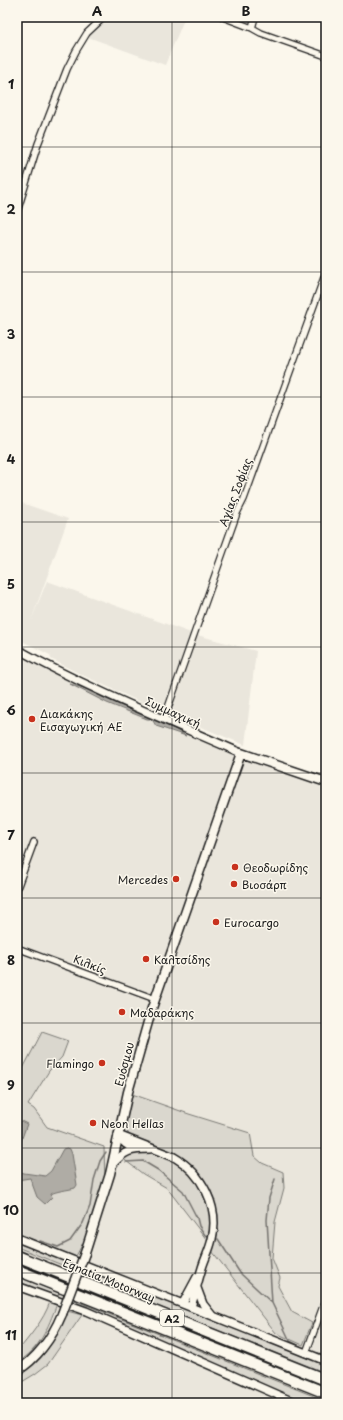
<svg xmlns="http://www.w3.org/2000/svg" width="343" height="1420" font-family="'Playpen Sans',sans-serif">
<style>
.built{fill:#eae6dc}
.green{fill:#dad7ce;stroke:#7b7a75}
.water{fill:#afaca5;stroke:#74726e}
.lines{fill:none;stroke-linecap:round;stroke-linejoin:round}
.stream{stroke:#74726e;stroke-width:1.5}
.minor-casing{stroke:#1c1c1c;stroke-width:8}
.tertiary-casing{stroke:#1c1c1c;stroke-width:10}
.secondary-casing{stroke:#1c1c1c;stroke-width:11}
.motorway-casing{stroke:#1c1c1c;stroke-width:13}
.minor{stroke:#fbf7ec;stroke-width:5.5}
.tertiary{stroke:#fbf7ec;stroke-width:7}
.secondary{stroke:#fbf7ec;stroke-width:8}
.motorway{stroke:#fbf7ec;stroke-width:10}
.secondary-bridge-casing{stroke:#1c1c1c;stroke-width:11;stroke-linecap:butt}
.secondary-bridge{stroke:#fbf7ec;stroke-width:8}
.grid{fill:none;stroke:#1c1c1c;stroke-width:1;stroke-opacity:0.55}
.poi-dot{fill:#c8321e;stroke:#fbf7ec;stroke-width:1.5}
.labels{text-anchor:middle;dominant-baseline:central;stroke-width:3;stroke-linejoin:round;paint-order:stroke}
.shield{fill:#fbf7ec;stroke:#5f5e5a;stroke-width:1}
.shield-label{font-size:10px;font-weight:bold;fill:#1c1c1c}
.street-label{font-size:11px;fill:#1c1c1c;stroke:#fbf7ec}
.poi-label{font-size:11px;fill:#1c1c1c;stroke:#fbf7ec;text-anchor:start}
.neatline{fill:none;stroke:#1c1c1c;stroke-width:1.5}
.grid-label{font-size:13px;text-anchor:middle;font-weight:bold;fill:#1c1c1c}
</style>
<rect width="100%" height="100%" fill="#fbf7ec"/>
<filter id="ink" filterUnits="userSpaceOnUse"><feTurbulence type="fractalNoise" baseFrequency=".025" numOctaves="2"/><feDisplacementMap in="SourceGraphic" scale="8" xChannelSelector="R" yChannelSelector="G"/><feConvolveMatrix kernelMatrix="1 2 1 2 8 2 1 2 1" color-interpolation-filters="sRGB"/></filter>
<g filter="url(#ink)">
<path class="built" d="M109,17H185L165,65L88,37Z
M226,17H251L249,26Z
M19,502L68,519L31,621L47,581L191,633L162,712L80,674L51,659L50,655L24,642L22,644L20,642L19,637L17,636V509Z
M197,635L256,651L245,745L169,714Z
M17,653L84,688L326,786V1403H17Z"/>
<path class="green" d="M42,1032L68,1041L62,1057L49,1071L28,1105L34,1109L47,1127L104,1147L105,1183L90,1230L75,1258L17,1233V1080Z
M132,1094L189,1114L250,1133L254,1156L262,1163L283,1172L284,1188L275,1222L272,1258L280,1278L278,1286L292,1312L312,1323L303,1345L276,1333L212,1251L207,1240L167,1188L143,1174L122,1158L131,1139L125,1127Z
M17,1242L74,1265L72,1269L17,1247Z
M17,1261L326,1385V1388L17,1264Z
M85,1270L326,1365V1373L84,1277Z
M17,1276L59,1293L58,1298L17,1281Z
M74,1300L326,1401V1403H307L164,1346L71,1305Z
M50,1302L57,1304C47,1329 41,1348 17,1363V1352C30,1336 43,1321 50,1302Z
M67,1311L82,1315L48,1364L35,1374L17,1385V1375C44,1365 56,1335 67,1311Z"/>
<path class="water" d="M70,684L91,690L153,716L186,736L156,726L152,719H147L107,703Z
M21,1121L27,1124L17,1152V1122Z
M67,1148L70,1149L72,1154L77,1185L75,1188C68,1190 56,1191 51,1194L52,1197L45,1204L37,1197L30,1178L17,1180V1154L18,1162L17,1171L24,1173L45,1176L51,1171L63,1149Z"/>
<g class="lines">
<path class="stream" d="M126,1162L143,1161L158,1170L183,1191L197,1218L199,1226L205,1235L209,1236
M275,1179L269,1198L267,1220L272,1303L290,1341L300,1346
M218,1239L240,1273L272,1303
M40,1241L58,1247L70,1241L83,1223L90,1206L94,1180L100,1161L106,1152
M318,1353L326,1356"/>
<g class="minor-casing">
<path id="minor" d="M223,17L252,28L261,33L326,56
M252,28L255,17
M17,212L38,144L67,69L76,51L87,33L104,17
M164,719L237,513L244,499L326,272
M17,888L34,842
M17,948L155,999
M306,1353L326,1298"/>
</g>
<g class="tertiary-casing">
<path id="tertiary" d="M17,649C89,689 166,720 241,753
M118,1135L174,1157C202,1173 220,1207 212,1239C210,1249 205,1258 202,1268C198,1281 195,1294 191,1307
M118,1135C123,1143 127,1146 137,1149
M112,1165C125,1150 131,1149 150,1149
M17,1238L326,1361
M17,1286L86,1311L296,1403
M197,1288L203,1304L211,1314
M183,1303L197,1277"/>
</g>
<g class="secondary-casing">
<path id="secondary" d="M85,1253L110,1174L128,1092L152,1008L241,753L326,782
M17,1371C39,1357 52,1338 62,1314"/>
</g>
<g class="motorway-casing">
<path id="motorway" d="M17,1256L326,1380
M17,1270L326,1393"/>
</g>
<use href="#minor" class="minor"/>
<use href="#tertiary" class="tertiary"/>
<use href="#secondary" class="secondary"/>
<use href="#motorway" class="motorway"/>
<g class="secondary-bridge-casing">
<path id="secondary-bridge" d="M62,1314L85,1253"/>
</g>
<use href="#secondary-bridge" class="secondary-bridge"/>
</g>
</g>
<path class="grid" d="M172,17V1403M17,147H326M17,272H326M17,397H326M17,522H326M17,647H326M17,773H326M17,898H326M17,1023H326M17,1148H326M17,1273H326"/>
<g class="poi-dot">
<circle cx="32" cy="719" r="4"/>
<circle cx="235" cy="867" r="4"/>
<circle cx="176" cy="879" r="4"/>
<circle cx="234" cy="884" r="4"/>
<circle cx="216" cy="922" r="4"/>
<circle cx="146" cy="959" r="4"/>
<circle cx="122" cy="1012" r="4"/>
<circle cx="102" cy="1063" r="4"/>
<circle cx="93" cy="1123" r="4"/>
</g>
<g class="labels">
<rect class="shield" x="160" y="1310" width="24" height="16" rx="3"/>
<g class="shield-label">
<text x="172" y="1318">Α2</text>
</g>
<g class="street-label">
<text transform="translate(235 492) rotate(-69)">Αγίας Σοφίας</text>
<text transform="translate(173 712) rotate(24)">Συμμαχική</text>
<text transform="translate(90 964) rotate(21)">Κιλκίς</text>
<text transform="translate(124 1064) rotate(-75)">Ευόσμου</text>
<text transform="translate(109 1280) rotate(22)">Egnatia Motorway</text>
</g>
<g class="poi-label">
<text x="40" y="713">Διακάκης<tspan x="40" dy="13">Εισαγωγική ΑΕ</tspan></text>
<text x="243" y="867">Θεοδωρίδης</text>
<text x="168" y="879" text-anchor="end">Mercedes</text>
<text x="242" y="884">Βιοσάρπ</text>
<text x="224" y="922">Eurocargo</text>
<text x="154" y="959">Καλτσίδης</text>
<text x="130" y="1012">Μαδαράκης</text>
<text x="94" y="1063" text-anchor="end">Flamingo</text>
<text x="101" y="1123">Neon Hellas</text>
</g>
</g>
<rect width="343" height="1420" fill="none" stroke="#fbf7ec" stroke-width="44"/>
<rect x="22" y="22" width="299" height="1376" class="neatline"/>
<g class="grid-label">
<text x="97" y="16">A</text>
<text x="246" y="16">B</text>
<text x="11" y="89">1</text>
<text x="11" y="214">2</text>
<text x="11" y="339">3</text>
<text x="11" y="464">4</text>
<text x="11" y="589">5</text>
<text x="11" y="715">6</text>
<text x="11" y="840">7</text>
<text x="11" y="965">8</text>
<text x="11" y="1090">9</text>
<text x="11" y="1215">10</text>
<text x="11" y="1340">11</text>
</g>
</svg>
